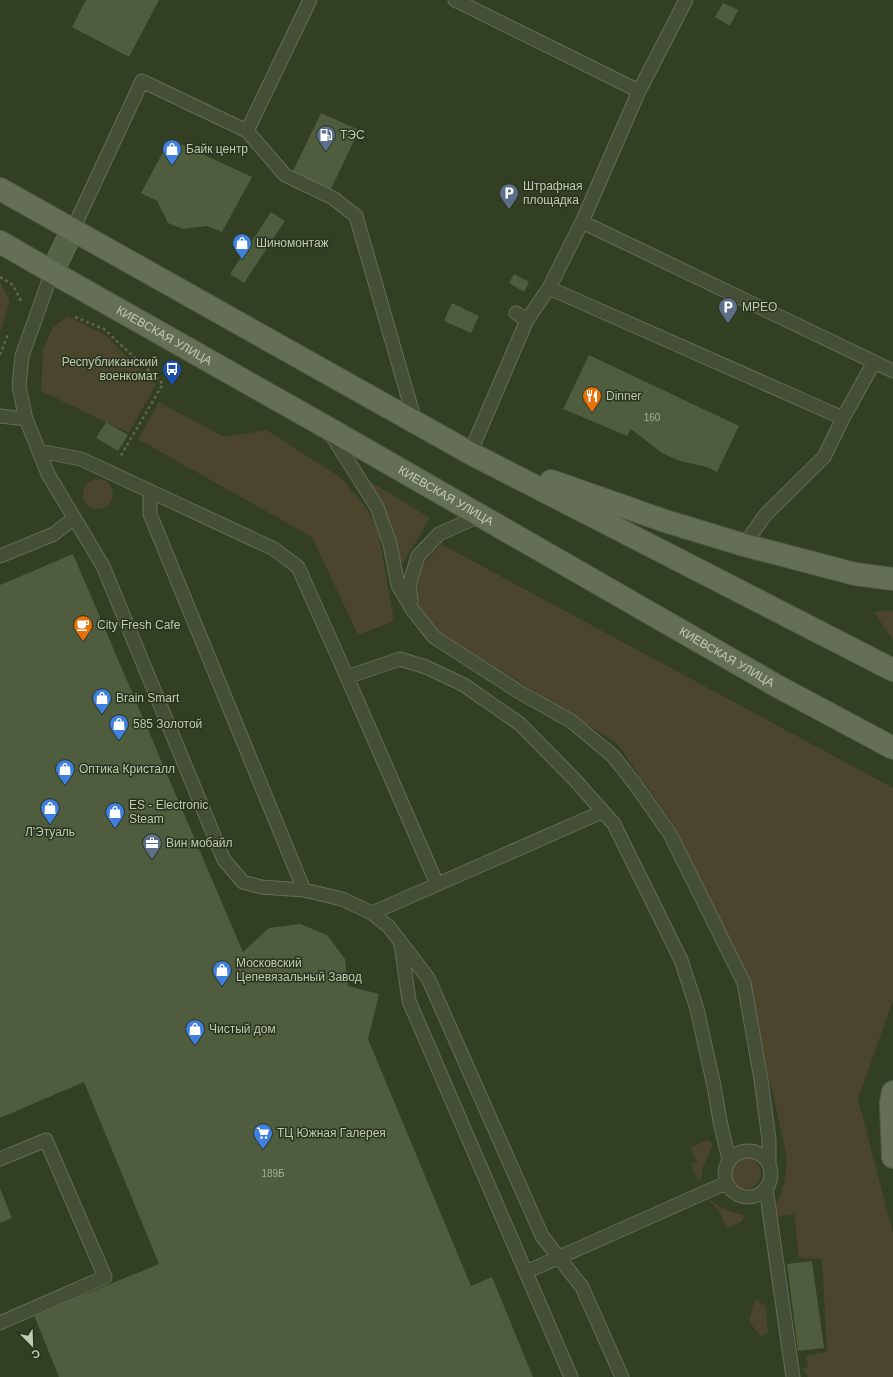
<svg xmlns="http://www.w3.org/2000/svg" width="893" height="1377" font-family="Arial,sans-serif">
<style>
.green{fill:#4b452e}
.building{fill:#4f5c3d}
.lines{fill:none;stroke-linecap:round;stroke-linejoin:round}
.lane-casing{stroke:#636d56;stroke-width:15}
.secondary-casing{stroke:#636d56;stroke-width:24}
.primary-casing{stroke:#515b44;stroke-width:24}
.path{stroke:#62624b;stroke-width:2.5;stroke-dasharray:3 3;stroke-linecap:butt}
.lane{stroke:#454f38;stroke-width:13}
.secondary{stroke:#556245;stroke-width:22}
.primary{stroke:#646f56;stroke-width:22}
.labels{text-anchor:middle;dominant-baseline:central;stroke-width:3;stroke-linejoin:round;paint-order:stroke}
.number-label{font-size:10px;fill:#a4ae96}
.poi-label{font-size:12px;fill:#c0cab4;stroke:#2a341d;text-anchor:start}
.street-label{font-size:12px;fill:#c0cab4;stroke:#2a341d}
</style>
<rect width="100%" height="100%" fill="#333f23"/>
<path class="green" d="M0,282L10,301L0,333Z
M68,316L107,336L126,356L156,384L129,433L41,391L43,349L53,327Z
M159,402L224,437L266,430L340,477L367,509L378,530L394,621L358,635L312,537L138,439Z
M364,478L430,518L402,564L389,520Z
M83 494a15 15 0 1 1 30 0a15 15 0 1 1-30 0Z
M441,544L893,788V1000L858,1099L893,1233V1377H808L803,1368L808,1367L806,1356L827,1352L822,1259L799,1258L794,1214L774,1218C773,1202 778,1204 782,1191C786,1178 787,1167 786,1153L748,982L675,827L617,743L440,632L419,606L416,584L420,568Z
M893,610V640L874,612Z
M707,1140L713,1144L703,1167L701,1179L698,1180L691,1164L697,1162L691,1148Z
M729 1173a16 16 0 1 1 32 0a16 16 0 1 1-32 0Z
M708,1199L726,1210L745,1216L741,1222L726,1228L720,1212Z
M755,1299L766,1306L768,1332L761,1337L749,1321Z"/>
<path class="building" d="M86,0H159L129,57L72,27Z
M723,3L738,10L730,26L715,17Z
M321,113L359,130L331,189L292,173Z
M170,139L252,177L222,232L207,226L183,229L168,223L157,201L141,193Z
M271,212L285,221L244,283L230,274Z
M514,274L529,282L524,292L509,283Z
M452,303L479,316L471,333L444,321Z
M589,355L739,426L717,472L707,467L680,461L662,453L631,429L627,436L563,409Z
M106,422L128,435L118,451L96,438Z
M73,554L243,952L269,928L300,924L327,935L345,959L348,986L379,994L368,1039L471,1286L492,1277L533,1377H59L34,1315L159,1264L84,1082L0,1118V585Z
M0,1188L12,1218L0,1223Z
M812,1261L824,1348L798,1351L787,1264Z"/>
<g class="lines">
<g class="lane-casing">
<path id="lane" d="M455,0L639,91
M247,131L310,0
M582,222L893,371
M73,229L142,81L247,131L285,175L333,198L356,216L415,421
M52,272L22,356L19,387L26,419L48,474L103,566L224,860L243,882L261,887L304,890L342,899L372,913L389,927L428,978L542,1236L582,1287L622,1377
M549,288L843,418
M516,313L527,320
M0,416L26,419
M329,431L377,507L390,544L398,585L412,609L434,637L521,693L571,721L613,756L635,784L670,834L744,983L761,1079L769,1140V1165
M39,451L81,459L274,549L298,567L347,677L437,884
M470,453L527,320L549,288L582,222L639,91L686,0
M150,491V514L304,890
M744,545L766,514L824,457L843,418L874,362
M0,556L54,534L74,518
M411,601L409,585L418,556L439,534L479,516
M347,677L400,659L426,667L464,685L520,724L575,780L614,824L681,960L697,1009L714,1086L720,1121L729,1160
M372,913L602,812
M401,944L409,1001L571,1377
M725 1174a23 23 0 1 1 46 0a23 23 0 1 1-46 0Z
M0,1159L46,1140L105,1277L0,1323
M766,1188L793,1377
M526,1272L726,1183"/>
</g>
<g class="secondary-casing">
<path id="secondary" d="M52,272L73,229"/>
</g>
<g class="primary-casing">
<g id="primary">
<path d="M0,189L470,453L893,670"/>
<path id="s1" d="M0,242L52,272L326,427L777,686L893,748"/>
<path d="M551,481L665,521L744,545L855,574L893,579"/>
<path d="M893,1092L891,1103L893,1157"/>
</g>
</g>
<path class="path" d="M0,277L13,285L21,301
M75,317L104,329L163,384L120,457
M0,355L8,334"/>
<use href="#lane" class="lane"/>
<use href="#secondary" class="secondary"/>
<use href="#primary" class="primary"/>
</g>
<defs>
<g id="fuel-pin" transform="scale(1)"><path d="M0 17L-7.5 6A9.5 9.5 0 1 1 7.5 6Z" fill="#5c6f8a" stroke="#2a341d"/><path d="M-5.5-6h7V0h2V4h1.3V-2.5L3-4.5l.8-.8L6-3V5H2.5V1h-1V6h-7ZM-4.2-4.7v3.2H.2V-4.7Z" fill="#fff"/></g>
<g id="shop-pin" transform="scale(1)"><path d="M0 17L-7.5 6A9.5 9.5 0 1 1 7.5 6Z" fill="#3f7fe0" stroke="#2a341d"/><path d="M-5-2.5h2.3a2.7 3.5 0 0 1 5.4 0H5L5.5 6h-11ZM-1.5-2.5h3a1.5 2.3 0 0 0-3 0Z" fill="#fff"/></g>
<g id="parking-pin" transform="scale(1)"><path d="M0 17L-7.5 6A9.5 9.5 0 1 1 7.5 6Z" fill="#5c6f8a" stroke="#2a341d"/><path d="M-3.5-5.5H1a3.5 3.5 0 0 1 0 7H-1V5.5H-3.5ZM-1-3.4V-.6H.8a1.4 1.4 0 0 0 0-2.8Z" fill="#fff"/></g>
<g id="bus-pin" transform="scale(1)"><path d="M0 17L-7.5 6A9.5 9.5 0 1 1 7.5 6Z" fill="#1a4fb4" stroke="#2a341d"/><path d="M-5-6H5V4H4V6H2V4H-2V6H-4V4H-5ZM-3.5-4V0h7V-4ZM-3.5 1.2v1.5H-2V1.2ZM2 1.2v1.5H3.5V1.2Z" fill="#fff"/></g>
<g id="restaurant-pin" transform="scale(1)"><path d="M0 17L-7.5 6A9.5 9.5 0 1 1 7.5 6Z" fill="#e8710a" stroke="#2a341d"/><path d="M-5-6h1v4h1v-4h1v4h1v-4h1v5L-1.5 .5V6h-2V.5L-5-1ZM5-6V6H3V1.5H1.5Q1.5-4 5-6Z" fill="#fff"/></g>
<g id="cafe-pin" transform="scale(1)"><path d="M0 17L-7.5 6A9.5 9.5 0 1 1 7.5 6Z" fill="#e8710a" stroke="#2a341d"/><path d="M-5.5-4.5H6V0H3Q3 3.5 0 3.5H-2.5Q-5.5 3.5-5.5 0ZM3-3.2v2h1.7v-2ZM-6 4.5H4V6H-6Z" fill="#fff"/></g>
<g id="office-pin" transform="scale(1)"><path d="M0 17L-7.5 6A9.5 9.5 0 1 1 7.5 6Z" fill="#5c6f8a" stroke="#2a341d"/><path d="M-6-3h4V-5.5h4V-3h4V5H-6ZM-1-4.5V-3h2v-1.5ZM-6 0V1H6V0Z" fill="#fff"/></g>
<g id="supermarket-pin" transform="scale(1)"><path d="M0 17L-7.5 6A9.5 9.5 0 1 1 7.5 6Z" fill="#3f7fe0" stroke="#2a341d"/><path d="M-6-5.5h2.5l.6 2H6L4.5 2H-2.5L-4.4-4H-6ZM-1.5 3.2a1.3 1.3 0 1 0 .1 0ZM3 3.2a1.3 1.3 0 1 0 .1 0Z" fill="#fff"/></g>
</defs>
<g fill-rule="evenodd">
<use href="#fuel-pin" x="326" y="135"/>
<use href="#shop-pin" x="172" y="149"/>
<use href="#parking-pin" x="509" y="193"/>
<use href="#shop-pin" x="242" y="243"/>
<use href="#parking-pin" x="728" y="307"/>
<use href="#bus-pin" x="172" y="369"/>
<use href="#restaurant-pin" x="592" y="396"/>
<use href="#cafe-pin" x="83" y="625"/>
<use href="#shop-pin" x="102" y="698"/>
<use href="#shop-pin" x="119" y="724"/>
<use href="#shop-pin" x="65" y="769"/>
<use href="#shop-pin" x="50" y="808"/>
<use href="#shop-pin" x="115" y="812"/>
<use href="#office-pin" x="152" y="843"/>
<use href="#shop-pin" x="222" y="970"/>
<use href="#shop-pin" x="195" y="1029"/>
<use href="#supermarket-pin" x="263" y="1133"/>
</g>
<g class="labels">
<g class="number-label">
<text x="652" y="417">160</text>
<text x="273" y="1173">189Б</text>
</g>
<g class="poi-label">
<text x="340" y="135">ТЭС</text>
<text x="186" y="149">Байк центр</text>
<text x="523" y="186">Штрафная<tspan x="523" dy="14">площадка</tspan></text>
<text x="256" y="243">Шиномонтаж</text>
<text x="742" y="307">МРЕО</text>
<text x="158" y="362" text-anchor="end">Республиканский<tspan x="158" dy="14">военкомат</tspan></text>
<text x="606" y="396">Dinner</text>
<text x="97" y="625">City Fresh Cafe</text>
<text x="116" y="698">Brain Smart</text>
<text x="133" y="724">585 Золотой</text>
<text x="79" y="769">Оптика Кристалл</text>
<text x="129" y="805">ES - Electronic<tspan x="129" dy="14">Steam</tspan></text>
<text x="50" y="832" text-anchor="middle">Л'Этуаль</text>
<text x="166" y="843">Вин мобайл</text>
<text x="236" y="963">Московский<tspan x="236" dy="14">Цепевязальный Завод</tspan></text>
<text x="209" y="1029">Чистый дом</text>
<text x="277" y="1133">ТЦ Южная Галерея</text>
</g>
<g class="street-label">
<text stroke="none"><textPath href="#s1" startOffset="189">КИЕВСКАЯ УЛИЦА</textPath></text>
<text stroke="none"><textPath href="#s1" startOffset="513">КИЕВСКАЯ УЛИЦА</textPath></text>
<text stroke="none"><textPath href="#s1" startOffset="837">КИЕВСКАЯ УЛИЦА</textPath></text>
</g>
</g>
<g transform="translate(32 1345) rotate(157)" stroke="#2a341d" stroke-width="3" paint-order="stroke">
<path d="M0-3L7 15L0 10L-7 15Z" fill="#c0cab4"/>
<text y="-6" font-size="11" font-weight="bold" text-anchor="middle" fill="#c0cab4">С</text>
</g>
</svg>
